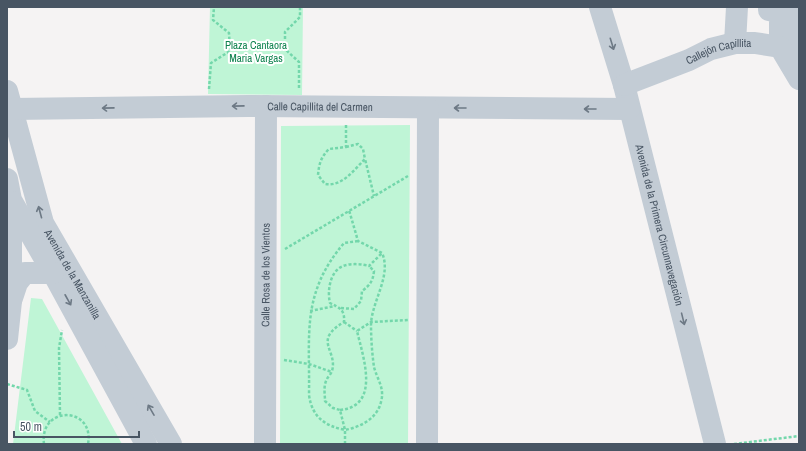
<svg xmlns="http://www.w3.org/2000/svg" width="806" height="451" font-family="'Archivo Narrow',sans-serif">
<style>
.green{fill:#bff5d6}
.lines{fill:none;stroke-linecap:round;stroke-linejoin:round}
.path{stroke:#73d7ab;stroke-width:2.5;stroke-dasharray:3 2;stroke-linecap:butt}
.minor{stroke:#c3ccd5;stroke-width:22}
.oneway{stroke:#6d7985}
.labels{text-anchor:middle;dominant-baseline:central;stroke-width:4;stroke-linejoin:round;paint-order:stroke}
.park-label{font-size:11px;fill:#0e824e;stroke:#fff}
.street-label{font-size:11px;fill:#485563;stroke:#fff}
</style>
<rect width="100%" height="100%" fill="#f5f3f3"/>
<path class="green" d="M210,7H303L302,95L208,94Z
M410,125L408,444H280L281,126Z
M31,298L42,299L122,444H13Z"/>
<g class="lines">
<path class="path" d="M299,88V62L285,49V32L300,17V7
M209,89L211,63L230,51L229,33L213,20L214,7
M346,125V147L329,149C321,157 319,164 318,175L325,184C342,187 354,170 365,159L374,196
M346,147L358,144L363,149L365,159
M358,241L344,243C301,294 310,333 309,395C312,417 325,426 345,430L340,410L333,408L325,401C325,394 323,386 327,379C328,377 331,374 332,371C338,350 312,341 344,322C345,310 340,308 330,303C327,291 330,271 343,266C351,263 362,264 369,266L382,253
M285,249L408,176
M341,308L354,309L361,301L362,291C370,285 373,281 374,271L369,266
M310,311L335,306
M344,322L357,331
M284,360L309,364L332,372
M7,384L27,390L35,411L50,422
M340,410C381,406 363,357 357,331L371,322L409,320
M60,415L59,348L62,330
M44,444C39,405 95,406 88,444
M345,444V430C360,427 377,419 381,402C385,388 377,379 374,367C372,353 371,338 371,324C372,301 392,275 382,253L358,241L349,210
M734,444L799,436"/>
<g class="minor">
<path id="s1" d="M600,7L624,85L715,444"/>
<path d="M769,7V10L778,12L780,19V47"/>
<path d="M735,43L737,7"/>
<path d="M792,66L797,53V7"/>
<path id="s2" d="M624,85L689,60L711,49L735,43H755L780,47L799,79"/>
<path id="s3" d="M7,91L43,223L171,444"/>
<path id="s4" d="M12,109L248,106L629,109"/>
<path d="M7,179L11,200L53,273L146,444"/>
<path d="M12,298L17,283L25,273H53"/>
<path d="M7,339L11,301V202"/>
<path id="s5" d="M265,444L266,106"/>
<path d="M427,444L428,108"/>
</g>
</g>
<defs><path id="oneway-shaft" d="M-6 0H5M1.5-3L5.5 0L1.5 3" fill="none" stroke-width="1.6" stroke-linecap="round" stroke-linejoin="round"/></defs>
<g class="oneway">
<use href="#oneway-shaft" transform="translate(612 44) rotate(73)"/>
<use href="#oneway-shaft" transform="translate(238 106) rotate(179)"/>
<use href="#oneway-shaft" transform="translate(108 108) rotate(179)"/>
<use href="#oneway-shaft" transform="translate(460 108) rotate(-180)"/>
<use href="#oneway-shaft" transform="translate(590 109) rotate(-180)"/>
<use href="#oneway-shaft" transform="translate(40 212) rotate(-105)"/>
<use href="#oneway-shaft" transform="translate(68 300) rotate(61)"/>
<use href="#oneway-shaft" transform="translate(683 319) rotate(76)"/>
<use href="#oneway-shaft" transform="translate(151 410) rotate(-120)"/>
</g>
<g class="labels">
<g class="park-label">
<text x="256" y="45">Plaza Cantaora<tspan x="256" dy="13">Maria Vargas</tspan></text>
</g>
<g class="street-label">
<text stroke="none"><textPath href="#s2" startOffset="101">Callejón Capillita</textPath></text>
<text stroke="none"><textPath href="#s4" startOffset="308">Calle Capillita del Carmen</textPath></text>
<text stroke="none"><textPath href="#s1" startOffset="226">Avenida de la Primera Circunnavegación</textPath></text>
<text stroke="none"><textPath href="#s3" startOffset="196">Avenida de la Manzanilla</textPath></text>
<text stroke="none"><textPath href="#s5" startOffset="169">Calle Rosa de los Vientos</textPath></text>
</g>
</g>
<rect width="806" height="451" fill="none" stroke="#485563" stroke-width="16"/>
<path d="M14 431v6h125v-6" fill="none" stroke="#485563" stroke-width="2"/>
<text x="20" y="431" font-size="12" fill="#485563" stroke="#ffffff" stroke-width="3" paint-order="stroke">50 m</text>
</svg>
